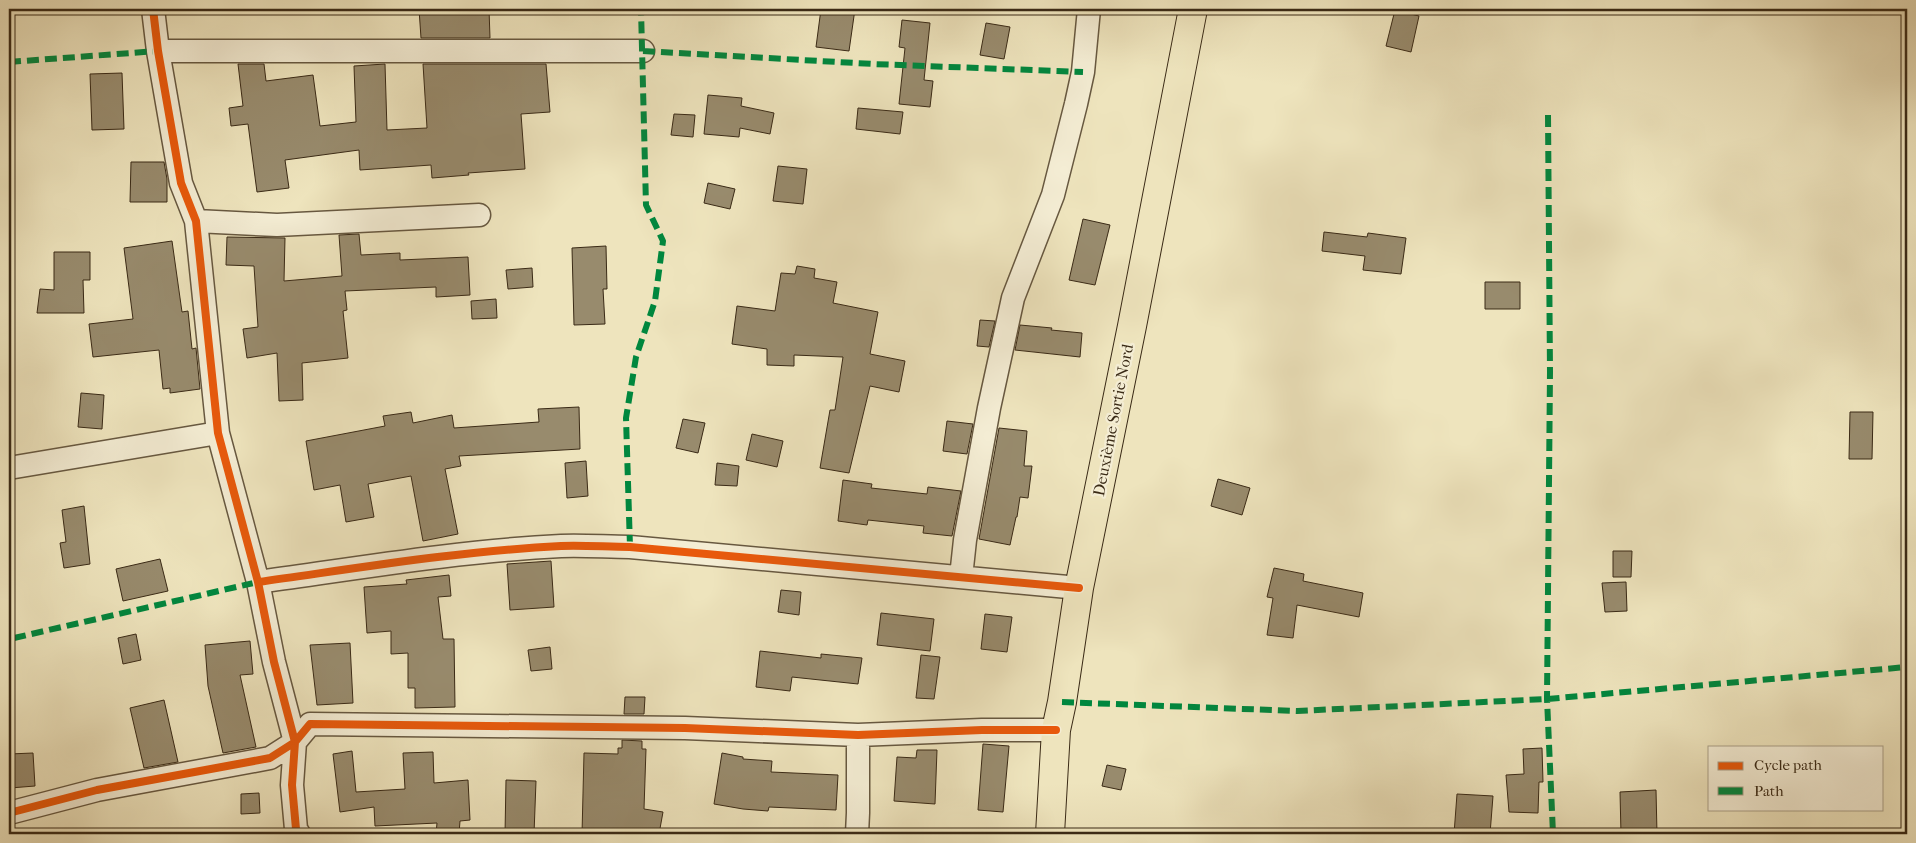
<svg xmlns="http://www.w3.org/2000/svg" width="1916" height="843" font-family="'IM FELL French Canon',serif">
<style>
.building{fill:#988b6d;stroke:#3a2a16}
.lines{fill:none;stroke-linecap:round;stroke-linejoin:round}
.minor-casing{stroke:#675840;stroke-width:25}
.primary-casing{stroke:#3a2a16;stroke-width:30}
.minor{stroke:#f4edd4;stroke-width:22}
.primary{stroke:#eee4bd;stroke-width:28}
.quiet{stroke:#00873e;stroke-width:6;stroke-dasharray:12 6;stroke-linecap:butt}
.cycleway-casing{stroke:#f4edd4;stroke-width:11}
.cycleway{stroke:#e8590c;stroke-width:8}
.labels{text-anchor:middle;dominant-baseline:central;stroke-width:4.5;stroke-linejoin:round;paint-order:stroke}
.street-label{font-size:16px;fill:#3a2a16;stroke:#f4edd4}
</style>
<rect width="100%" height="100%" fill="#eee4bd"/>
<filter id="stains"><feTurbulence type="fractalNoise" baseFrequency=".004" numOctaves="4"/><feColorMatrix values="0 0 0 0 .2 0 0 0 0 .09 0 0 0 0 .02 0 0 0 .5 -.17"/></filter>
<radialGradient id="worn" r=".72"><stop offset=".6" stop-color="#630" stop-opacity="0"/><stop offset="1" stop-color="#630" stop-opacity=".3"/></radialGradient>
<path class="building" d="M419,9H489L490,38H421Z
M821,9H855L849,51L816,47Z
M1395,10L1419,16L1411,52L1386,46Z
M902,20L930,23L924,80L933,81L930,107L899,104L905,48L899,47Z
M986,23L1010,27L1004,59L980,55Z
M238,64H264L266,81L313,75L320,126L356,122L354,66L385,64L387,130L427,128L423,64H546L550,112L521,114L525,169L468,173L469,175L432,178L431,165L360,170L359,150L285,160L289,188L257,192L248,124L231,126L229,108L243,106Z
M122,73L124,129L92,130L90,74Z
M708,95L742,98L741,106L774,113L770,134L740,128L739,137L704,134Z
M858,108L903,112L900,134L856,129Z
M674,114L695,115L693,137L671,135Z
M131,162H164L167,179V202H130Z
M778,166L807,169L803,204L773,201Z
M708,183L735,189L730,209L704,203Z
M1083,219L1110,225L1095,285L1069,280Z
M1324,232L1367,237L1368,233L1406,238L1401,274L1363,270L1365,256L1322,251Z
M359,234L361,255L400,253V260L468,257L470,295L436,297V287L345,291L347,310L343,311L348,358L302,363L303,400L279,401L277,353L247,358L243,329L258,327L254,266L226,265L227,237L285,238L284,281L342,276L339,235Z
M172,241L182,312L188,311L192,349L196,348L200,389L170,393V388L163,389L159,350L93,357L89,324L133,319L124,248Z
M606,246L607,289H603L605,324L574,325L572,248Z
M54,252H90V280H83L84,313H37L40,289L54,290Z
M797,266L815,269L814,278L837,282L833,303L878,312L870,354L905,361L899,392L870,386L849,473L820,468L830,410H835L843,357L794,355V366L767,365V349L732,344L737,306L775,311L781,273L795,274Z
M532,268L533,287L508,289L506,270Z
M1485,282H1520V309H1485Z
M496,299L497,318L472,319L471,301Z
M980,320L995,321L989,347L977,346Z
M1020,325L1052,328L1051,330L1082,333L1080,357L1015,350Z
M81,393L104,395L102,429L78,427Z
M579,407L580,449L459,456L461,466L445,469L458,534L423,541L411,476L368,484L374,517L346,522L340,485L314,490L306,441L385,426L383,416L411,412L413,423L452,415L454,428L539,422L538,409Z
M1850,412H1873L1872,459H1849Z
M683,419L705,423L698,453L676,448Z
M947,421L973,424L967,454L943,451Z
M999,428L1027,431L1024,466H1032L1028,498L1020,497L1017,517H1016L1010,545L979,539Z
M752,434L783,441L777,467L746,460Z
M586,461L588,496L567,498L565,463Z
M717,463L739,466L737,486L715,485Z
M1218,479L1250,488L1242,515L1211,506Z
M843,480L872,484L871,488L927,494L928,487L961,491L952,536L923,533L924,526L868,520L867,525L838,521Z
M84,506L90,564L64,568L60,543L66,542L62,510Z
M1613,551H1632L1631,577H1613Z
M160,559L168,591L123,601L116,569Z
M551,561L554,607L510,610L507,564Z
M1274,568L1304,574L1303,581L1363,593L1359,617L1297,605L1293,638L1267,635L1273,598L1267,597Z
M449,575L451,596L438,597L443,639H454L455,707L415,708V688H408V653L391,654V631L367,633L364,587L407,584L406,580Z
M1626,582L1627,611L1605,612L1602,583Z
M781,590L801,592L799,615L778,612Z
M881,613L934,619L930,651L877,645Z
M985,614L1012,617L1007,652L981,649Z
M136,634L141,660L123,664L118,638Z
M250,641L253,674L240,675L256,747L223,753L208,686L205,645Z
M350,643L353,703L317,705L310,645Z
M550,647L552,669L531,671L528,650Z
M760,651L821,658V654L862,658L858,684L792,677L790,691L756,687Z
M921,655L940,657L934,699L916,698Z
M625,697H645L644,714H624Z
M164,700L178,762L144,768L130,708Z
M622,740L642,741V749H646L644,809L663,812L659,834H582L584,753L618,754V748H622Z
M983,744L1009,746L1003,812L978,810Z
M1542,748L1543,782H1539L1538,813L1509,812L1506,775L1524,774L1523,749Z
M917,750H937L935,804L894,801L897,757L916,758Z
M352,751L356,792L405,789L403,753L433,752L434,783L468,780L470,820L460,821L459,834H436L437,823L375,826L374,807L340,812L333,754Z
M33,753L35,786L10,788L9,754Z
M722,753L743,757V759L772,761L771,772L838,775L836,810L769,807L768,811L743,809L714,804Z
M1107,765L1126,769L1121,790L1102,786Z
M506,780L536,781L534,834H505Z
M1656,790L1657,834H1621L1620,792Z
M259,793L260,813L241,814V794Z
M1457,794L1493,796L1490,834H1454Z"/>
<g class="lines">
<g class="minor-casing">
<path id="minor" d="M153,9L158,51L181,183L196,221L218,433L258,582L274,662L295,742L292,785L296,829L299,834
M158,51H643
M196,221L277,225L479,215
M9,468L218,433
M961,577L965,540L989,408L1013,298L1053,195L1076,104L1083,72L1089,9
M258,582C359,568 460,551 561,546C584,545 607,547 630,547L1079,588
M9,813L97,790L270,758L295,742L310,724L685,728L858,735L982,730H1056
M857,834L858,813V735"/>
</g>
<g class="primary-casing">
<path id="primary" d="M1050,834L1056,730L1062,702L1079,588L1132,326L1193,9"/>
</g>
<use href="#minor" class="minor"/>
<use href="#primary" class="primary"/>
<path class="quiet" d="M643,51L873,64L1083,72
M9,62L158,51
M1548,115L1550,372L1547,699L1553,834
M630,547L626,418L636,357L655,301L663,241L646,205L641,9
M14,638L258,582
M1062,702L1297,711L1547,699L1907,667"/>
<g class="cycleway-casing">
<path id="cycleway" d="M153,9L158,51L181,183L196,221L218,433L258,582L274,662L295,742L292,785L296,829L299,834
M258,582C359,568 460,551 561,546C584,545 607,547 630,547L1079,588
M9,813L97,790L270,758L295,742L310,724L685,728L858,735L982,730H1056"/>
</g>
<use href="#cycleway" class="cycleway"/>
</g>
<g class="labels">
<g class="street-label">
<text transform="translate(1113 420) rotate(-79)">Deuxième Sortie Nord</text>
</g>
</g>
<rect width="1916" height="843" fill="none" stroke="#eee4bd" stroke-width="30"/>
<rect x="10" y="10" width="1896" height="823" fill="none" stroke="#3a2a16" stroke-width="2.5"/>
<rect x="15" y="15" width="1886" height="813" fill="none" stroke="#3a2a16"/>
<rect x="1708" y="746" width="175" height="65" fill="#f4edd4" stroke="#aa9f88"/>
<rect x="1718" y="762" width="25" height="8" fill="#e8590c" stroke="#aa9f88"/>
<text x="1754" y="770" font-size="15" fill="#3a2a16">Cycle path</text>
<rect x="1718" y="787" width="25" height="8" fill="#00873e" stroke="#aa9f88"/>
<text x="1754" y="796" font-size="15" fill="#3a2a16">Path</text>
<rect width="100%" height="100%" filter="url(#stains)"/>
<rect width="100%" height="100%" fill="url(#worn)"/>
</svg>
